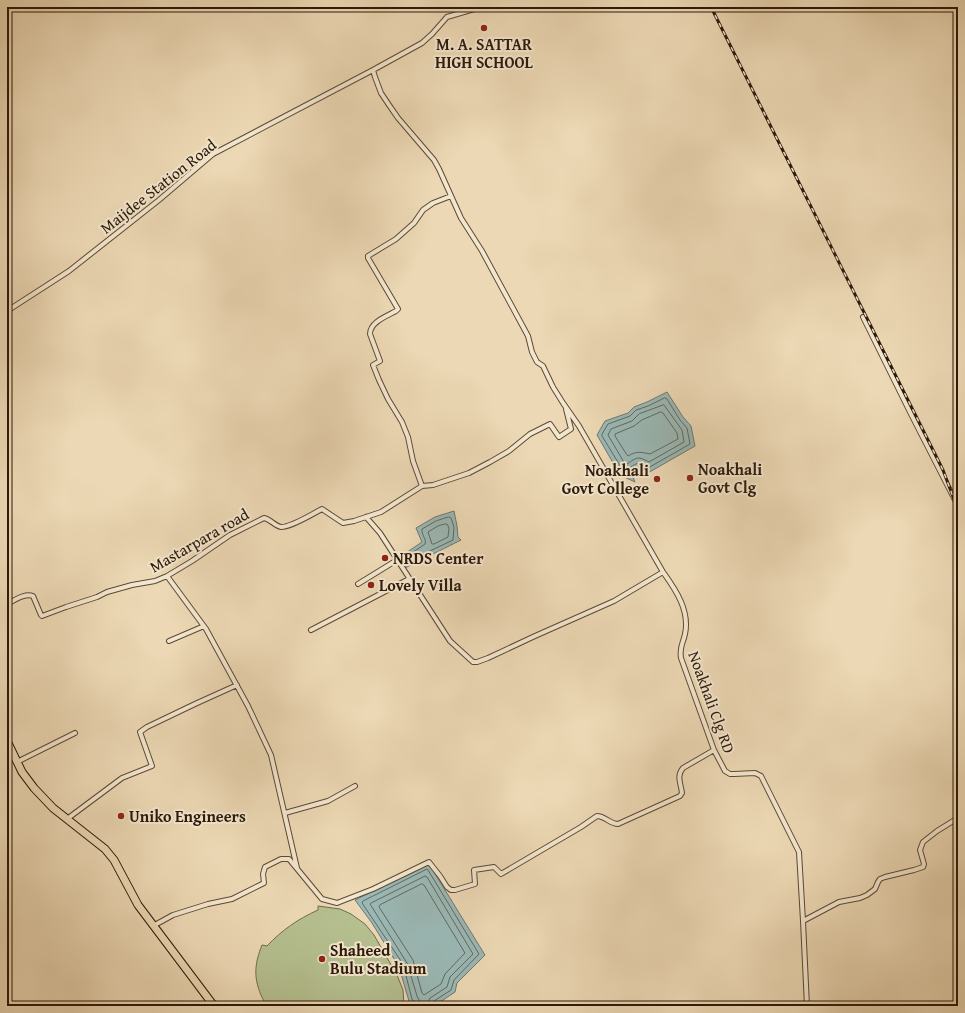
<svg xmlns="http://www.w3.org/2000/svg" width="965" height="1013" font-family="'Gentium Book Plus',serif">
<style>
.green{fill:#b5bf8f;stroke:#706c4c}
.water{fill:#9ab8b5;stroke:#6e7870}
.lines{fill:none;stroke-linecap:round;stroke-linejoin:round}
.shore{stroke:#62685f;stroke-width:1}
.minor-casing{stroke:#5b4934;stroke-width:6}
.trunk-casing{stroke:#2b1909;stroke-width:9}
.minor{stroke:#f3e6ce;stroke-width:4}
.trunk{stroke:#ecd8b4;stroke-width:7}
.rail-casing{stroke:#2b1909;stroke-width:3}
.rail{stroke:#f3e6ce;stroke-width:1.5;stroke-dasharray:4.5;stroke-linecap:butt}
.poi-dot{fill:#8f2418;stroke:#f3e6ce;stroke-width:1.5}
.labels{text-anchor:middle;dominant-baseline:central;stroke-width:4;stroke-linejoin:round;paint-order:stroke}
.poi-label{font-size:16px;font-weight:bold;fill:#2b1909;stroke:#f3e6ce;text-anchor:start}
.street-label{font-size:16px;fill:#2b1909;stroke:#f3e6ce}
</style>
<rect width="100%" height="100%" fill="#ecd8b4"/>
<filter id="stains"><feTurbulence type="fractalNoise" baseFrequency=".005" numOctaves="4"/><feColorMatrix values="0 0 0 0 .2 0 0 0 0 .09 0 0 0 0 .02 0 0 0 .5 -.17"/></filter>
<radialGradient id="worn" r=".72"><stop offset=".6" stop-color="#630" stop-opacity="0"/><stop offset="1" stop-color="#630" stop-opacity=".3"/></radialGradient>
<path class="green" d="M318,906L340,909L351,914L365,924L374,935L397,975L403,990L404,1006H266C265,1002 262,998 261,995C253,976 255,963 262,945L267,946C282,930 298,919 318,910Z"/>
<path class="water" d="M667,392L683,417L691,426L695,446L646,474L640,466L631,472L635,482L620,475L597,435L605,421L628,413L634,407L647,402Z
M454,511L457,526L458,537L461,540L405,568L400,557L422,542L416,528L435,517Z
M429,864L485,955L457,983L455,992L434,1006H413L409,1001L399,967L372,923L355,900Z"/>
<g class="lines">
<path class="shore" d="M665,398L667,399L680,420L687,428L690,444L648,468H646C645,466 643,463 641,463C636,462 628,469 626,472H624L602,436V434L608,424L630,416L636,410L648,406Z
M664,405L682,430L684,442L649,462C638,456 637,457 627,464H625L608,435L611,429L632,421L639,414Z
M661,412L663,413L677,433L678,439L650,454C641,452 636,451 628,456L627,455L615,436V434L634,426L642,420Z
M449,517L451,518L454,527L453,540L409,561H406L405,559L406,557L425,544C427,539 421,535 422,529L436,521Z
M445,524H447L449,528L448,537L434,544H432L428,532L438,526Z
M422,884L424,885L465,953L445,974L441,984L424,995L422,993L413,960L379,907L380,905Z
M416,1006L415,1003L412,999L403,964L362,903L363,901L427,869L428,870L479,954L454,980L451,990L434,1001L433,1006
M421,1006L420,1002L417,996L407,963L370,904L371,903L425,876L427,877L473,954L450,977L447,987L430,998L428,1002L427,1006"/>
<g class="minor-casing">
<path id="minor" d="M481,7L447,17L432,34L422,43L373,70L375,77L381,93L389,105L398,118L434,160L439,169L461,218L482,251L528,336L532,352L537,362L543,366L553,387L563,403L579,426L663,572
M7,311L69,271L159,200L213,154L373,70
M863,317L911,414L958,506
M422,486L413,461L408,437L402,422L388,399L379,380L373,365L380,361L370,334C370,322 387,316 396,311L398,309L368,258V256L396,239L414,223L423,210L433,203L451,196
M366,517L380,533L450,641L473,662H477L488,658L535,636L614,601L663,572C676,590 690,611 685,634C683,644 679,647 681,658L714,750L725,771L730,774H734L755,773L761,776L799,852L803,921L807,1006
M167,576L206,629L248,706L271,755L297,868
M358,584L397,560
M7,604C15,600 25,593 33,596L41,615L42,616L66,607L97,597L107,592L132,585L155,581L167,576L192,561L230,535L264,518C270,519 275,526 281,527C292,527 312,514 322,509L343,523L354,521L381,512L422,486L433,485L469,473L490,462L509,451L530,434L550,424L559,437L571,429L566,409
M311,630L409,579
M169,641L204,626
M17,762L75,733
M285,813L328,801L355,786
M67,819L122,778L152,766L140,732L147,727L195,704L237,685
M803,921L839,902L860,898L867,895L875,889L878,882L880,879L885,877L914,870L923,867L924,864L920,850L923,842L937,831L958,818
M153,926L173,915L208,904L232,899L264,883L263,874L265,867L281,859H289L322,899L337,903L373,889L429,862L440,876L447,887L451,890H455L475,884L474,870L494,867L501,874L581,827L597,816C605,816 610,824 618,824L680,796L682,793C681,784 676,776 683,768L714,750"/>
</g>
<g class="trunk-casing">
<path id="trunk" d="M7,741L22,772L34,788L53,808L105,849L114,860L138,905L214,1006"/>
</g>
<use href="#minor" class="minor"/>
<use href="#trunk" class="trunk"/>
<g class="rail-casing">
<path id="rail" d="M711,7L943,470L958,510"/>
</g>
<use href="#rail" class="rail"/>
</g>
<g class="poi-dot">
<circle cx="484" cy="28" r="4"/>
<circle cx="690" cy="478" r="4"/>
<circle cx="657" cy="479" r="4"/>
<circle cx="385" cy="558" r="4"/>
<circle cx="371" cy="585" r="4"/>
<circle cx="121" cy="816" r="4"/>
<circle cx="322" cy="959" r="4"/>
</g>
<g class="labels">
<g class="poi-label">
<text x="484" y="44" text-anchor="middle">M. A. SATTAR<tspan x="484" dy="18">HIGH SCHOOL</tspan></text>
<text x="698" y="469">Noakhali<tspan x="698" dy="18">Govt Clg</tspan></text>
<text x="649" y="470" text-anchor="end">Noakhali<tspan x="649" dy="18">Govt College</tspan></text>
<text x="393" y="558">NRDS Center</text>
<text x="379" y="585">Lovely Villa</text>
<text x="129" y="816">Uniko Engineers</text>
<text x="330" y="950">Shaheed<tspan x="330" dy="18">Bulu Stadium</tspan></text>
</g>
<g class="street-label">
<text transform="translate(158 186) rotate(-38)">Maijdee Station Road</text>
<text transform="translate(199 540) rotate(-30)">Mastarpara road</text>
<text transform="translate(712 702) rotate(70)">Noakhali Clg RD</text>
</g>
</g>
<rect width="965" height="1013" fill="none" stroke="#ecd8b4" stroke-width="24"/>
<rect x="8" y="8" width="949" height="997" fill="none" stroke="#2b1909" stroke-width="2"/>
<rect x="12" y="12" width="941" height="989" fill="none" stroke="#2b1909"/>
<rect width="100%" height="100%" filter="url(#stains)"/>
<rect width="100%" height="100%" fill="url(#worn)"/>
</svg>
